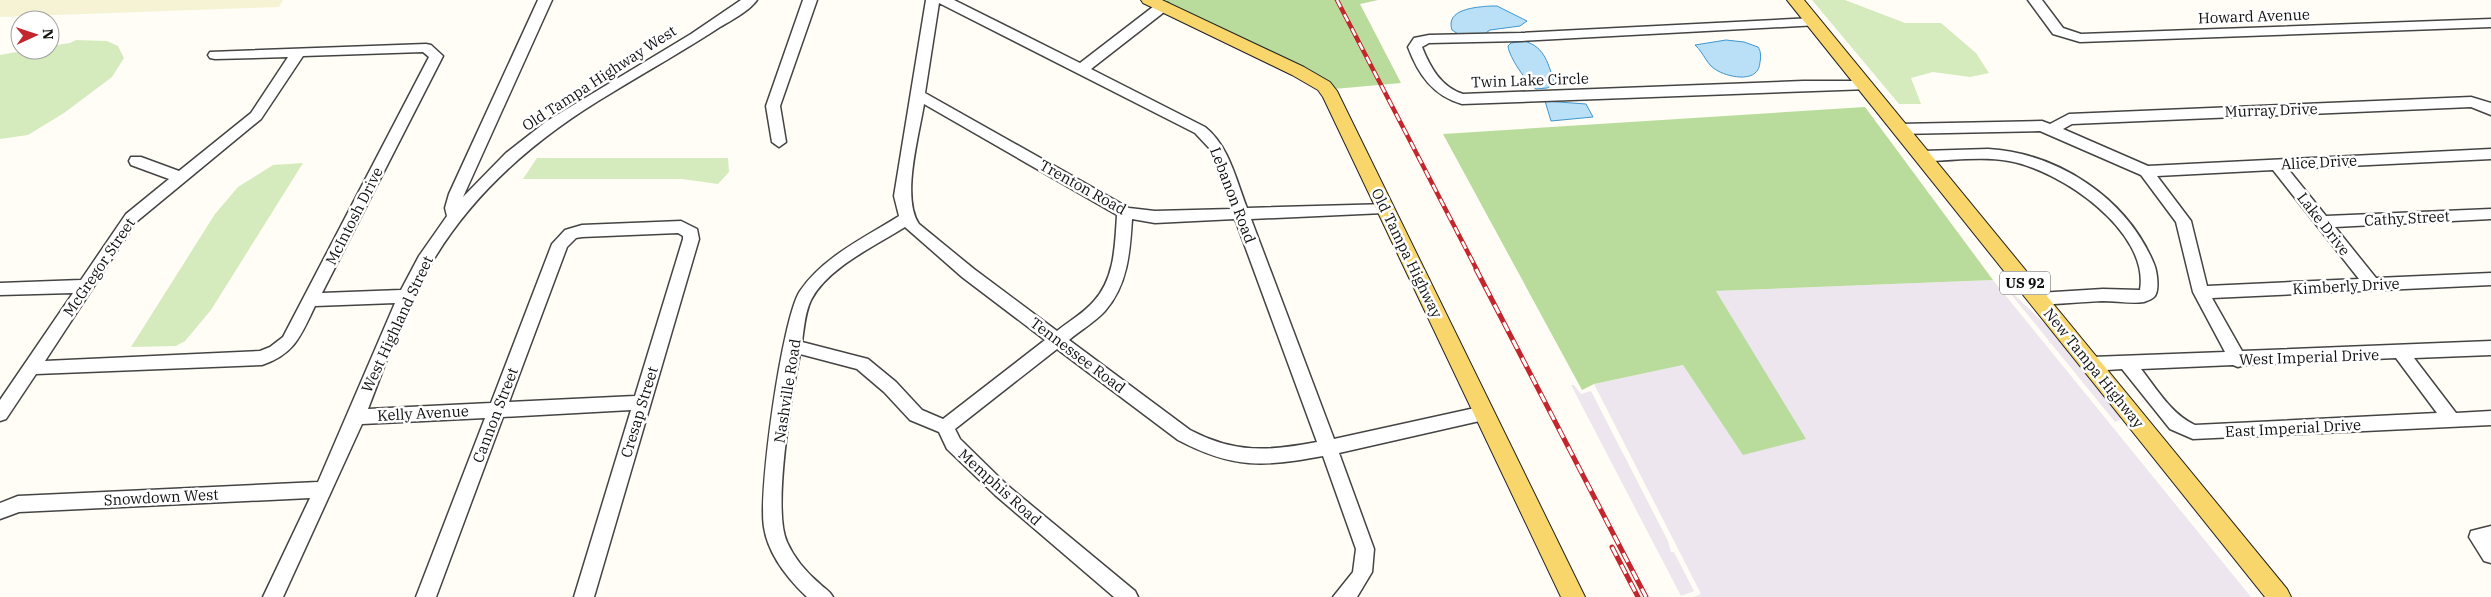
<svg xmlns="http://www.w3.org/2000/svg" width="2491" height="597" font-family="'IBM Plex Serif',serif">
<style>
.industrial{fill:#eee6ef}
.farmland{fill:#f6f3d4}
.green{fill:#d5ebbd}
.forest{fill:#b9dc9c}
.water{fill:#b9e0f7;stroke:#3f96cf}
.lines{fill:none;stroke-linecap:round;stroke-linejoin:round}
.minor-casing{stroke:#444;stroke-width:3}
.major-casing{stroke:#222;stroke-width:2}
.minor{fill:#fff;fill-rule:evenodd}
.major{fill:#f9d66b;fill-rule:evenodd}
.rail-far1-casing{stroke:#c4262e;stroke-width:4.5}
.rail-casing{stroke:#c4262e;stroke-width:5}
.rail-far1{stroke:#fff;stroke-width:2.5;stroke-dasharray:8;stroke-linecap:butt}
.rail{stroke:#fff;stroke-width:3;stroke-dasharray:10;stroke-linecap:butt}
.labels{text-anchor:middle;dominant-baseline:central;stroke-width:5;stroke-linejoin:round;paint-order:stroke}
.shield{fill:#fff;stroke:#585858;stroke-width:1}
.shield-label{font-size:14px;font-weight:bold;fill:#111}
.street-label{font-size:15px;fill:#111;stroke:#fff}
</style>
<rect width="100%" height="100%" fill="#fffdf5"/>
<path class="industrial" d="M1993,280L2251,597H1694L1701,594L1594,384L1683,365L1743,454L1805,439L1716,291Z
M2001,282L2082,360L2123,418L2115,422Z
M1571,385H1574L1581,394L1591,391L1668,541L1671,552H1674L1694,591L1681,596Z"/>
<path class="farmland" d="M0,0H283L279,7L0,17Z"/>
<path class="green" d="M1812,0H1845L1905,23H1941L1976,53L1989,73L1970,77L1933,72L1911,78L1921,104H1899Z
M76,40L107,41L118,46L124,58L112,77L64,113L28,135L0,139V55L28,50H50V46L70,43Z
M537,158H728L729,172L718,184L682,179H523Z
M303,163L211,310L185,341L176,346L131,347L215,214L238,187L273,165Z"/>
<path class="forest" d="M1157,0H1378L1360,4L1401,83L1334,89Z
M1865,107L1993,280L1716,291L1806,439L1743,455L1683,365L1594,384L1582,390L1443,134Z"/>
<path class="water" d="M1491,6H1497L1527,21L1520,26L1490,30L1483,35L1458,34L1452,30C1445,9 1476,7 1491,6Z
M1726,40L1744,42L1758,47C1761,51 1761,57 1760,62C1759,83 1731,78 1718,71C1706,65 1705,54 1695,45Z
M1524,41C1546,47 1548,65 1555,84L1547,88L1536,89C1526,82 1509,57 1508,46L1511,43Z
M1545,101L1586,104L1593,117L1551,121Z"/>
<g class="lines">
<g class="minor-casing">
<path id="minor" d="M538,0H552L463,197L506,153L547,121L691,34L741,0H757C749,11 732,20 720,27C685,50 649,70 613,92C540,135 474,190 431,264C404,309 387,360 368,409L491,403L552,244L565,230L582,225L681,221L697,229L699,239L594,597H574L631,410L503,417L436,597H416L485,418L362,424L283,597H263L310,498L19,512L0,519V503L18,496L318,482L395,303L315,306C301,335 295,354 262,365L36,374L6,419L0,421V400L73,293L0,295V283L81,280L126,214L169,179L131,165L129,161L131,157H141L179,171L251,113L288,57L215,59L210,58L208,55L210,52L426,44L431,45L443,56L322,293L401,290L419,256L447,216L445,208L449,194ZM423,52L429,57L283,337L270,347L260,351L45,361L136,222L261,119L303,56ZM678,233L683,236V239L635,396L509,402L567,247L576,238L582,237Z
M803,0H817L780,106L786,142L779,147L772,142L766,106Z
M926,0H954L1080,63L1158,3H1168L1170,6L1168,9L1091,69L1205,127C1229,146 1236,180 1247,208L1389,204L1392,208L1389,212L1384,213L1251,219L1334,439L1484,406L1490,408L1493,413L1490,418L1484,420L1339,453L1374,549L1372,572L1357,597H1333L1353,572L1356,549L1323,456C1263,467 1233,469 1178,440L1057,349L955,429L960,439L1007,485L1135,591L1138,597H1114L995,495L947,449L939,432L910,420L884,392L857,369L800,354C792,392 772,510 787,542C794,558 807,573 820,584C825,589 829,590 833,597H807C788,579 768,554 764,527C758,493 782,318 800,291C823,257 864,238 899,216L894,196ZM939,3L1195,133L1210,149L1232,209L1155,211L1129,208L925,93ZM924,104L1117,215C1115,245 1115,278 1094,301C1084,313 1069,321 1057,331L974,269L919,224C901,198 919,136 924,104ZM1132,219L1155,223L1235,219L1317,442C1269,451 1236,454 1190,430L1069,340C1081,330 1095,322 1105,311C1128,285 1130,251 1132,219ZM905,227L962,277L1045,340L943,419L922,410L896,382L868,359L802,342C804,328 805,312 811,300C827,268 875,246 905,227Z
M2028,0H2042L2063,28L2081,34L2491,19V27L2080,42L2053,34Z
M1813,18L1818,19L1820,22L1818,25L1521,41L1429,43L1422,47C1430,67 1441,87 1463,94L1803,81H1864L1869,83L1871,86L1869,89L1462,104C1433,96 1418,74 1408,47L1414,38L1429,35L1521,33Z
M2471,97L2491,103V115L2471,107L2072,124L2063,129L2148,166L2491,149V159L2288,169L2326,216L2491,209V219L2335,227L2376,278L2491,273V285L2212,298L2242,351L2491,341V355L2414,358L2456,413L2491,411V425L2193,439L2170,429L2122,369L2092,371L2086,369L2084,364L2086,359L2092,357L2225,352L2193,292L2176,222L2141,175L2040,131L1899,134L1892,129L1899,124L2042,121L2050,124L2069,114ZM2273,170L2359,279L2207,286L2191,221L2157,176ZM2396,358L2437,413L2195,425C2171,414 2157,389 2141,369L2233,365L2238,367L2244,365Z
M1988,149C2058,153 2127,198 2154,264C2157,271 2160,291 2154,297C2152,299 2147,301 2144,302C2131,304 2116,301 2102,301C2081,302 2059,304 2038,305L2032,303L2030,299L2032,295L2038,293L2103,289L2140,290C2150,231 2060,170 2009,161C1981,156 1951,161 1922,161L1915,156L1922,151Z
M2491,526V563L2484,561L2469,537L2471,531Z"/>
</g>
<g class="major-casing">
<path id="major" d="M1141,0H1162L1304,67L1330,82L1337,91L1585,597H1561L1323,97L1318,90L1292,75L1143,3Z
M1787,0H1804L2287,589L2291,597H2265Z"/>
</g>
<use href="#minor" class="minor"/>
<use href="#major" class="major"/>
<g class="rail-far1-casing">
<path id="rail-far1" d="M1337,0L1477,270"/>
</g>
<g class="rail-casing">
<path id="rail" d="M1476,269L1646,597
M1612,547L1638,597"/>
</g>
<use href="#rail-far1" class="rail-far1"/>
<use href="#rail" class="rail"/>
</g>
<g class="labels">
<rect class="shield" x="2000" y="271.5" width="50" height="23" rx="4"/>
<g class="shield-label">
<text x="2025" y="283">US 92</text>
</g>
<g class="street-label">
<text transform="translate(2254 16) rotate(-2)">Howard Avenue</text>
<text transform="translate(599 78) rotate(-33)">Old Tampa Highway West</text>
<text transform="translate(1530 80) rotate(-2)">Twin Lake Circle</text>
<text transform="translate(2271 110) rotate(-2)">Murray Drive</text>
<text transform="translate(2319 162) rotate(-3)">Alice Drive</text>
<text transform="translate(1083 187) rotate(29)">Trenton Road</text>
<text transform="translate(1233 195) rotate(69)">Lebanon Road</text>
<text transform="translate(354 216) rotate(-63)">McIntosh Drive</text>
<text transform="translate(2407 218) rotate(-3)">Cathy Street</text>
<text transform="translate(2324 224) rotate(52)">Lake Drive</text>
<text transform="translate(1407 253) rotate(64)">Old Tampa Highway</text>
<text transform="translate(99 267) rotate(-56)">McGregor Street</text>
<text transform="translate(2346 286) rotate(-3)">Kimberly Drive</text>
<text transform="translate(397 324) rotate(-65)">West Highland Street</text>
<text transform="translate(1078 355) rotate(37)">Tennessee Road</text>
<text transform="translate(2309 357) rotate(-2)">West Imperial Drive</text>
<text transform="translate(2094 368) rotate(51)">New Tampa Highway</text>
<text transform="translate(787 391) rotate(-81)">Nashville Road</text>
<text transform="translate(639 412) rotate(-73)">Cresap Street</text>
<text transform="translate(423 413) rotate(-3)">Kelly Avenue</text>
<text transform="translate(495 415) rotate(-69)">Cannon Street</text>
<text transform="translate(2293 428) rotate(-3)">East Imperial Drive</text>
<text transform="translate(1000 487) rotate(42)">Memphis Road</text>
<text transform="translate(161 497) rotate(-3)">Snowdown West</text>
</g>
</g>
<g transform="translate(35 35) rotate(87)"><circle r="24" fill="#ffffff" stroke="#a0a0a0"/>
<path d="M0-4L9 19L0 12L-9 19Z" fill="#c4262e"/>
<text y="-8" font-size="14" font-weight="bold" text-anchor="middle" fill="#111111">N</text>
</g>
</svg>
